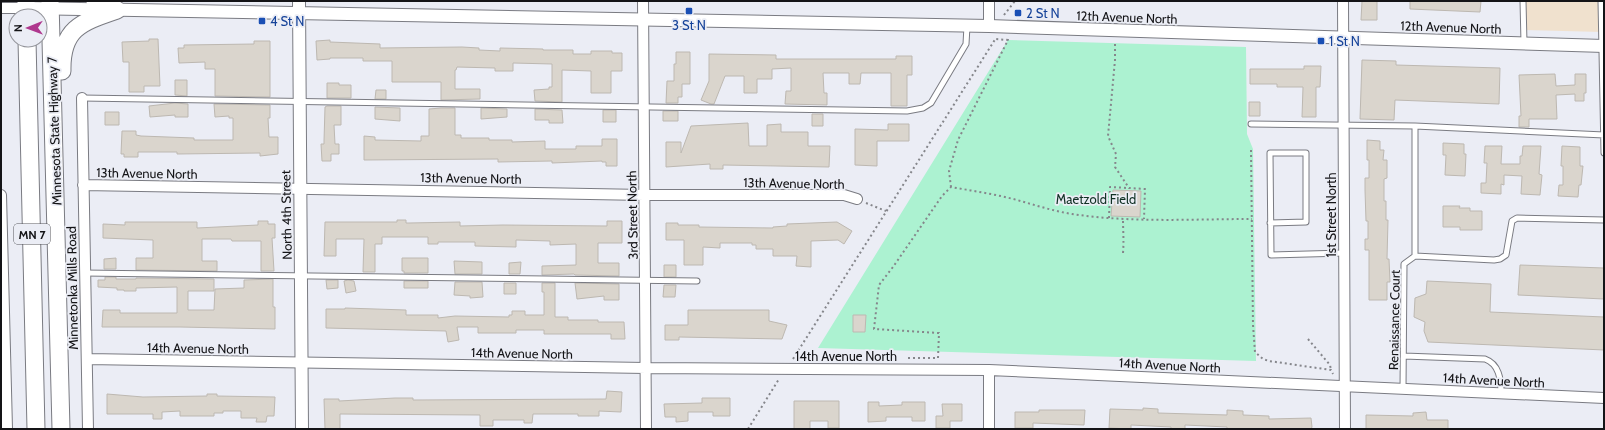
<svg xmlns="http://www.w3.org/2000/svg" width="1605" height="430" font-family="Cabin,sans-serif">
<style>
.commercial{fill:#f0e1ce}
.green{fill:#acf2d1}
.building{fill:#dad5cd;stroke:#bdb8b1}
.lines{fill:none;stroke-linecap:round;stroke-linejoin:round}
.service-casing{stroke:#7a7b82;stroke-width:7}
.minor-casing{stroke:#7a7b82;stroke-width:12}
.tertiary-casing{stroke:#7a7b82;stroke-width:14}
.trunk-casing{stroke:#7a7b82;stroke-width:19}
.path{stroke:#85868b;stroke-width:2;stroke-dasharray:2 3;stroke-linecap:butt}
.service{stroke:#fff;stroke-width:5}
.minor{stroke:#fff;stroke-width:10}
.tertiary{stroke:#fff;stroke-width:12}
.trunk{stroke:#fff;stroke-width:17}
.transit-dot{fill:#1a4fb4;stroke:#ebedf5;stroke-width:1.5}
.labels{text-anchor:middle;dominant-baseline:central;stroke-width:3.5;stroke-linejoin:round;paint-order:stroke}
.shield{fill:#ebedf5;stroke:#54555a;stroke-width:1}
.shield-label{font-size:12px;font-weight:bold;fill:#141417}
.transit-label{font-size:13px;fill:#164399;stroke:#ebedf5;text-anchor:start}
.street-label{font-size:13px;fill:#141417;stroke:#ebedf5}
.park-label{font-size:13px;fill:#103124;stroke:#ebedf5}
</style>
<rect width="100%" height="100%" fill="#ebedf5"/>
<path class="commercial" d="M1523,1H1604V135L1602,32L1523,30Z"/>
<path class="green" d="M1008,40L1246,47L1247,134L1253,149L1256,361L818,348Z"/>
<path class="building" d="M1362,1H1377V20H1361Z
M1410,1H1481L1480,12L1410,9Z
M149,39H158L160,86H144V92H129V62H123L122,42L149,41Z
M330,40V42L380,44V48L462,47L479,48V50L500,51V48L543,49V50H573V54H591V51H612V53H622V71H611V93H591V71L562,70V102L535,101L534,90L549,89V87H552V64L513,63V71H495V68L457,67L456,70H455V89H480V99L441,100V82H392V61H363V58H330V59L317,60L316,41Z
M254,41H270V97L215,96V69H205V62L179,63L178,48H184V45L254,44Z
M676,52H690V84H682V97H678V103H666L667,81H674V64H676Z
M709,54L776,55V59H896V56H912V75H907V106H891V73H861L860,84H849V73H823L824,93H827V105L785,104L786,91H791V68L772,69V79H757V93H744V76H725L714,104H711L701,100L709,81Z
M1362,60L1396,61V65L1500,68L1499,104L1395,100L1394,120L1360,119Z
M1304,66H1321L1320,87H1316V117H1302L1303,87H1277V84H1250V69H1304Z
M1555,74L1556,86L1575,85V74H1586V93H1584V101H1575V94L1556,95L1557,119H1529V127H1519V116H1521L1519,75Z
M175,80H187V96L175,95Z
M327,83H339V85H351V98H327Z
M376,90H386V99H375Z
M1249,102H1260V116H1249Z
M175,103L188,104V117H175V115L150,117L149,106Z
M214,104L270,105V118H268L269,137H278V154L260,156V153L177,154V152H138V157H124V154H121L122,131H136V135L141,136L194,138V140H233V118H229V116L215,117Z
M327,106H341V125H334L335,144H339V154H331V161H322L321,144H324V141L325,107Z
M375,107L400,108V121L375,119Z
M441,108H455V135H461V138H489V140H512V142L545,141V149H576V146H602V139H617V166H606V162H602V161L552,163V161L498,162V159L364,160V136L375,137V140L421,141V136H429V109Z
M481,108L507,109V117L481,119Z
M535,109L562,110L563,123H549V120H535Z
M603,110H616V122H603Z
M663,111H678V121H663Z
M105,112H119V125H105Z
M812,114H823V126H812Z
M748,123L749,146H767V125L781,124V132H808V146H830L829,167L723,165V169H710V164L666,167V142H681V153L691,126Z
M888,124H909V141H877V166L855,165V129L888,130Z
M1367,140L1380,141V150H1384L1383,160H1387V178L1384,179V201H1386V220H1388L1387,259H1389L1390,282H1387V300H1369V250H1365V239H1368V221H1366L1365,190V178H1369V160H1367Z
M1443,143L1464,144V154H1466L1465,176L1445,175L1446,155H1443Z
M1485,146H1502L1501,164H1520V156H1522L1523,146H1541L1539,174L1542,175L1540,195L1521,194L1522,176L1504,175V185L1501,184V194L1481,193V183H1486L1487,163H1484Z
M1562,146L1580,147V166H1583L1581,185H1579L1578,197L1558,196L1559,185H1563V166H1561Z
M1113,190L1141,191L1140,217L1111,216Z
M1443,206H1460L1459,208H1470V211H1482V230H1460V227H1443Z
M397,220H406V223H409L460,222V226L503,225L607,226V221H622V243H598V263H619V276L575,275L574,274L542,275V266L576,265V244L550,245V241L516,240V247L475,246V242H438V244H428V237H382V244H375V272H363L364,239H336V256H324L325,222H397Z
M258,221H268V224H275V238H272L274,271H261V241H232L231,239H202V261H217V271L136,270V258H153V240L103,238V224L125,225V222H197V228L258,225Z
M837,222L852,231L844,244L838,240L811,241V267L796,266L797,256H773V249H756V245H752V243H720V248L703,247V265H684V240H666V223H678V225H699V227L773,228V227L787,226V224Z
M116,258V269H104V259Z
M402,258H428V273H404V271H402Z
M454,261L482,262V274H455Z
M521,262L520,274H509V263Z
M664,265H676V277H664Z
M1520,265L1604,268V299L1518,295Z
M105,277H116V279H136V278L214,279V291H188V310H214L215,289L244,288V280L273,279V307H275V329L180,327H102L103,310H120V313H177V287L136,288V291H124V290H117V288L98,287V280H105Z
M326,280H338V288L327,289Z
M348,280L354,281L356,291L346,293L344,281Z
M404,281H428V288H404Z
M1427,281L1491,284L1490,312L1604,317V350L1428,342L1424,331L1425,322L1414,317L1415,298L1426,294Z
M455,282H482L483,297L470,298V296L454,295Z
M504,283H516V294H504Z
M542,283H555V317H568V320H598V322H624L625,339H611V334H544V330H516V333H478V327H457L459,340L448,342L446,331L326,328V309H345V308L406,310V315H438V318L455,316L509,317V315H512V311H525V315H544V292H542Z
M575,283L619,284V300H604V296L577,299Z
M664,285H676L675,297H663Z
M688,310H769V321L787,325L782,339L679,337V340H665V325H688Z
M853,315H866L865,332H853Z
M607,391L622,392L621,412L599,411V416H578V414H533L532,423H524V420H493V426H480V415L340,414V429H325L324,399H339V401L395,398H413V400L606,399Z
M107,394L143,397L207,396V394H217V396L275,397L274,416H267L266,422H256L257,418H241V411H223V413H214V416H180V411L162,412V419H153V414H107Z
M702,398H730V416H713V412H688V421L676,422V417H665L664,404L702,403Z
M794,401H839V428H828V421H810V429H794Z
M868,402H879V406L902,405V402H925V421H912V417H886V421L868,422Z
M942,404H962V421H950V428H936V416H943Z
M1143,408L1158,409V413L1227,415V410L1243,411V415L1269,416V419L1311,418L1312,427L1311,429H1227V427L1185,425V429H1171V427L1131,425V429L1109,428L1110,409L1143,410Z
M1039,410H1085L1084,425L1033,423V428H1015V412H1039Z
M1426,412L1427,420H1448V429H1366V415L1413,416V413Z"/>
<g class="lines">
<g class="service-casing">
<path id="service" d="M1523,1L1524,43
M1601,1L1604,153
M82,98L907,111L923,108L931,103L966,44L967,26
M1251,124L1415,126L1604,135
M1270,223L1306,222V153H1270L1271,255L1345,253
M1415,256V126
M84,273L697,281
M1404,356L1485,359C1499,364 1501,379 1501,393
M1403,389L1404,264L1415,256L1494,260L1500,259L1506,255L1512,221L1517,218L1604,220"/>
</g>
<g class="minor-casing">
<path id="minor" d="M643,1L646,429
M1343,1L1345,429
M1,8H26
M989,26V1
M82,98L88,429
M83,185L644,195H844L857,199
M1,195L7,429
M87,359L646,368L989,370L1604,398
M989,429V370"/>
</g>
<g class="tertiary-casing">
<path id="tertiary" d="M299,1L302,429
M26,8L989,26L1604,46"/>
</g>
<g class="trunk-casing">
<path id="trunk" d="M26,1V16
M50,1L61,429
M95,1L117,10
M27,40L36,429
M62,71C61,28 82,22 117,10"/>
</g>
<path class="path" d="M1004,15L1015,1
M1115,44V60L1108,136L1116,154L1115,167L1129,188L1145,189L1144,219
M1251,150L1253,325L1255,352L1263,359L1269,361L1331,370L1333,374
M951,187L949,171L958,140L1008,40L995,39
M866,203L886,211
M1109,218L1110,187L1128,188
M1123,253C1124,241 1123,230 1123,219
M1308,339L1330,365L1331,370
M908,358H938L939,333L874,329L879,285L893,267L942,196L951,187C973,191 995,194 1017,200C1035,205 1053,211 1072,214C1131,223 1193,219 1252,219
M793,359L996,38
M748,429L779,379"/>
<use href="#service" class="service"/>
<use href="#minor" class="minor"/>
<use href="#tertiary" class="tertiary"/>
<use href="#trunk" class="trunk"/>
</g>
<g class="transit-dot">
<rect x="685" y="7" width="8" height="8" rx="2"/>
<rect x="1014" y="9" width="8" height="8" rx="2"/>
<rect x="258" y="17" width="8" height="8" rx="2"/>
<rect x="1317" y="37" width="8" height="8" rx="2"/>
</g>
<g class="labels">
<rect class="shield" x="14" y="224" width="36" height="20" rx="3"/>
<g class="shield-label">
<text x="32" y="234">MN 7</text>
</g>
<g class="transit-label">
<text x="1026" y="13">2 St N</text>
<text x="270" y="21">4 St N</text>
<text x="689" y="25" text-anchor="middle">3 St N</text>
<text x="1329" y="41">1 St N</text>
</g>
<g class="street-label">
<text transform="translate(1127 17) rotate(2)">12th Avenue North</text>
<text transform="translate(1451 27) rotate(2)">12th Avenue North</text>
<text transform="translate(54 131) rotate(-92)">Minnesota State Highway 7</text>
<text transform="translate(147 173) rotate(1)">13th Avenue North</text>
<text transform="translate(471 178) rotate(1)">13th Avenue North</text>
<text transform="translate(794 183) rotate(1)">13th Avenue North</text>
<text transform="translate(286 215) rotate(-91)">North 4th Street</text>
<text transform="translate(632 215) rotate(-91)">3rd Street North</text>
<text transform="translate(1331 215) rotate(-90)">1st Street North</text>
<text transform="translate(72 288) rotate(-91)">Minnetonka Mills Road</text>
<text transform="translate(1394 320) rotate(-89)">Renaissance Court</text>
<text transform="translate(198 348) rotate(1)">14th Avenue North</text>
<text transform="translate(522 353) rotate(1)">14th Avenue North</text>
<text x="846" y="356">14th Avenue North</text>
<text transform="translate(1170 365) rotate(3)">14th Avenue North</text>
<text transform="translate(1494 380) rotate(3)">14th Avenue North</text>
</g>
<g class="park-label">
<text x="1096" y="199">Maetzold Field</text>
</g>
</g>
<rect width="1605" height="430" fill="none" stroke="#141417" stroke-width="4"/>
<g transform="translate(28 28) rotate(269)"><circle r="19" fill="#ebedf5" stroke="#95969c"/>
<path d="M0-3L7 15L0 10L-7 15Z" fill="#af388e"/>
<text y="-6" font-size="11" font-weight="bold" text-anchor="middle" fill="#141417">N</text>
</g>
</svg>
